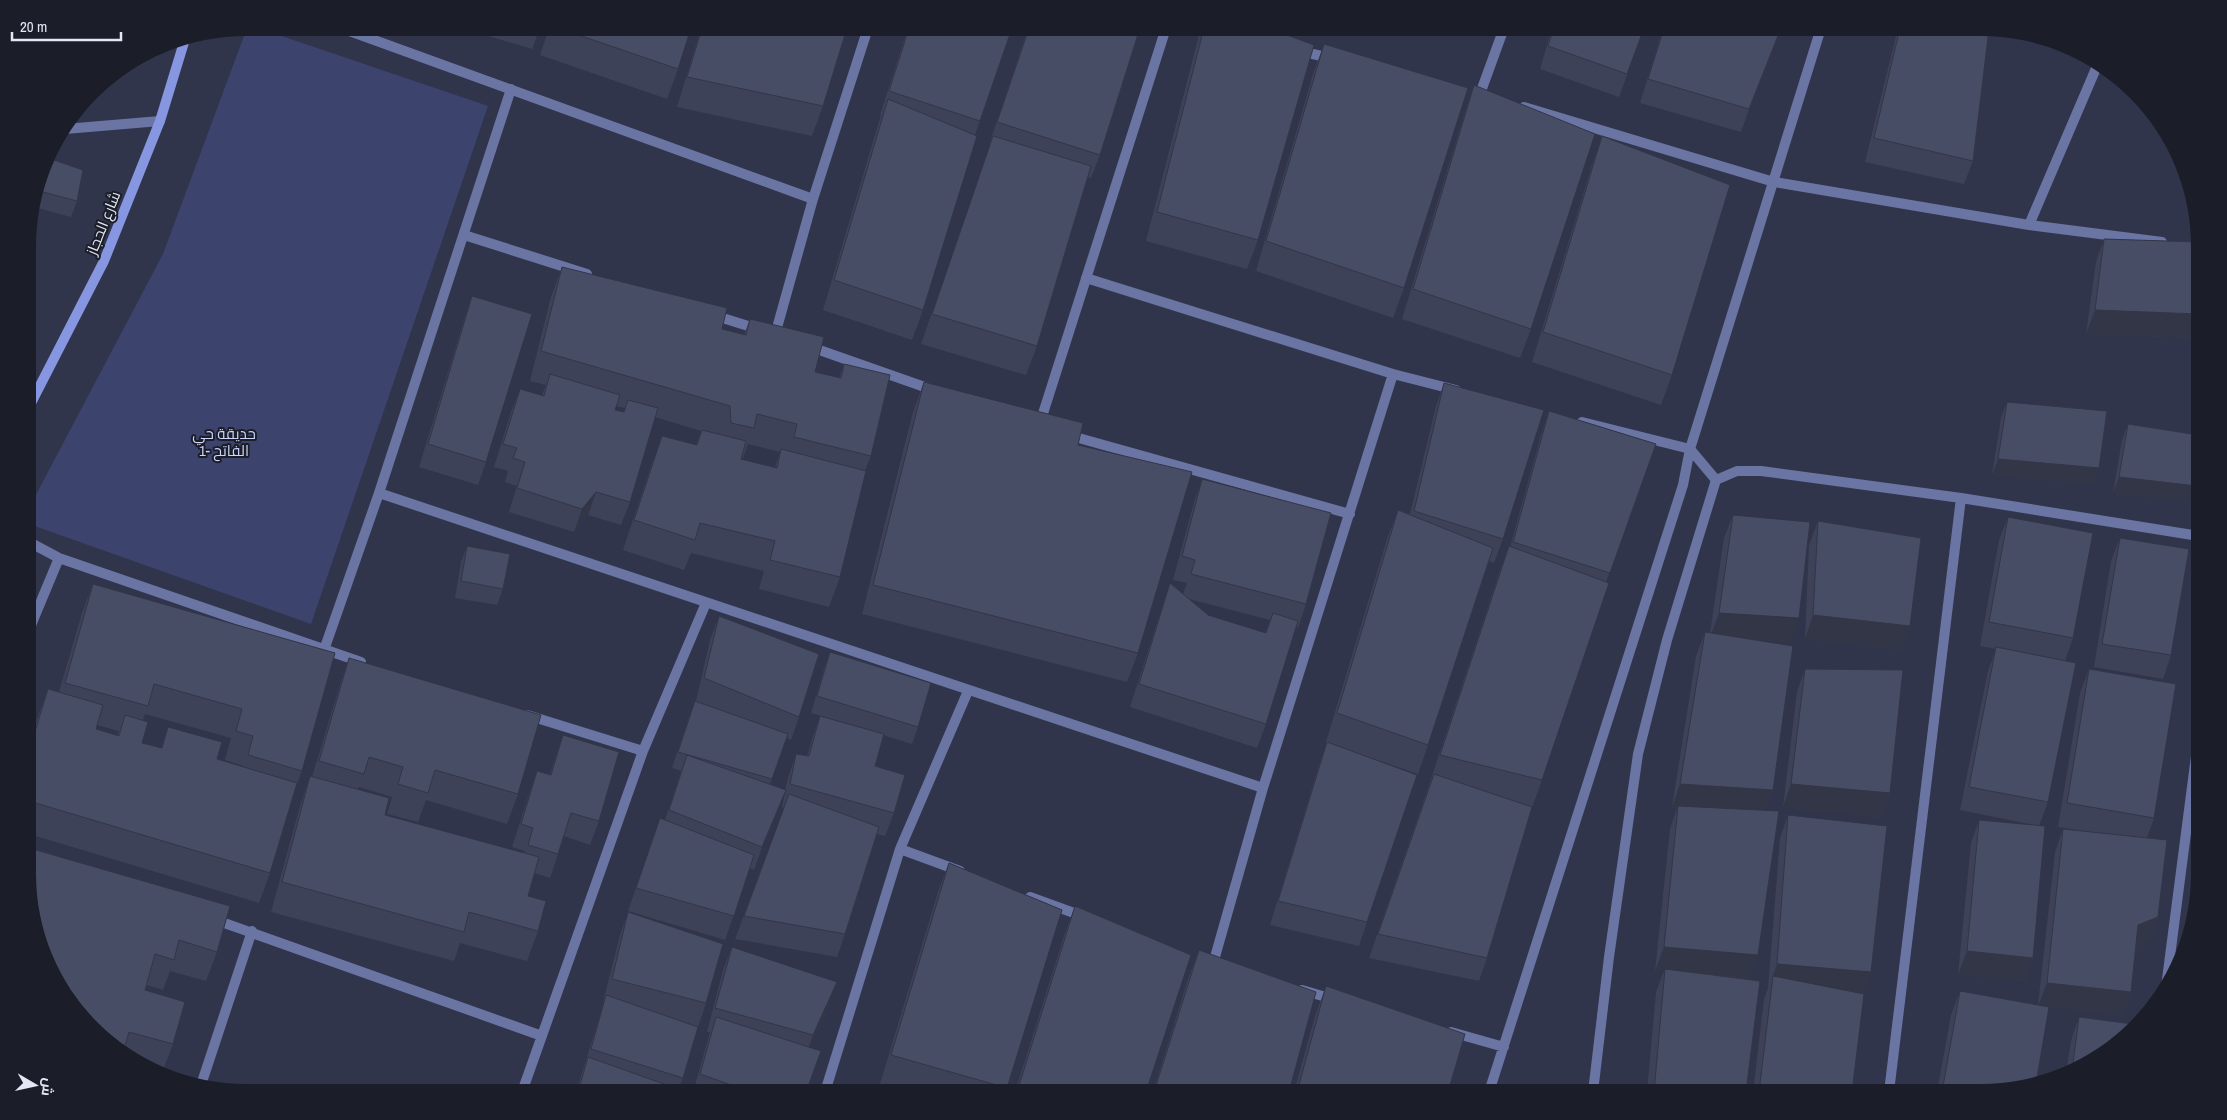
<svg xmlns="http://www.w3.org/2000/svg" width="2227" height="1120" font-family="'Archivo Narrow',Cairo,sans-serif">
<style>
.green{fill:#3c446e}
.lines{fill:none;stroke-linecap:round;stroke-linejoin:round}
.street{stroke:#6a75a4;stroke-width:10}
.secondary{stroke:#8796e1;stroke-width:10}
.wall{fill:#3e4258;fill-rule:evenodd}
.shaded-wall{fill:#323647}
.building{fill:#484d66;stroke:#323647}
.labels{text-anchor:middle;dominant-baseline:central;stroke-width:4;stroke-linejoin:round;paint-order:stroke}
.street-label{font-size:15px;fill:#e2e6f5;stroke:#1b1d28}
.park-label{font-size:15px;fill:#ccd5fb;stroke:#1b1d28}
</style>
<rect width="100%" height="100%" fill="#30354c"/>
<path class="green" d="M247,28H258L488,106L311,624L29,524V508L163,254Z"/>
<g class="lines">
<path class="street" d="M341,28L813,199
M1299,51L1331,58
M1480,94L1504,28
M1524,107L1774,182L2029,225L2162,242
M65,129L160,121
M2029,225L2097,66
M464,235L587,274
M1086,278L1393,374L1456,390
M713,315L761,330
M775,335L813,199L868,28
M808,346L936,391
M1582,422L1690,449L1716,480
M1039,426L1166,28
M1068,435L1350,514
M379,493L1263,788
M29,542L59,558L361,662
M29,630L59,558
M324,650L379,493L511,89
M527,715L643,751
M900,849L960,871
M1030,897L1085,917
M213,919L542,1036
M1213,964L1263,788L1393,374
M2166,987L2199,733
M1302,990L1336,1000
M1451,1032L1504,1047
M202,1082L252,931
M522,1092L643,751L706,603
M825,1092L900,849L968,691
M1489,1092L1683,485L1690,449L1821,28
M1593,1092L1609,957L1638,754L1667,640L1716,480L1737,471H1761L1961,498L2199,536
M1889,1092L1961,498"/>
<path class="secondary" d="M28,409L104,261L160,121L185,39"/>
</g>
<path class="wall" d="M462,28H540L532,49Z
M549,28H691L678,69L667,99L540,55Z
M701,28H847L823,106L812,136L677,107Z
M908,28H1012L975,135L923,310L912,340L823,310L877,128L881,115H880Z
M1028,28H1140L1100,155L1091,178L1088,177L1037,346L1026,375L921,344L990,146L989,145Z
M1201,28H1268L1258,240L1247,269L1146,241L1199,35Z
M1552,28H1644L1619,97L1540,69Z
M1663,28H1782L1741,132L1640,103Z
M1898,28H1981L1973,161L1964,184L1865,162Z
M1324,44L1404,288L1393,318L1256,271L1313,74Z
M1474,85L1531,329L1520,358L1402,319L1464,115Z
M1602,136L1672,375L1661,405L1532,362L1592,165Z
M48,158L77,201L71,217L34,207Z
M2104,239L2198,242V338L2086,334L2096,262Z
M562,267L722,329L744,335L750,319L815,372L839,378L844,364L871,456L865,470L840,577L829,607L759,589L764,571L691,553L684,570L623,550L651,466L662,436L696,445L701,431L655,417L630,502L621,525L588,515L574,532L509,512L517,486L505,482L508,471L494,467L511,412L520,389L542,395L546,385L530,381L551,297ZM616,406L625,408L623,412L615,410ZM748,444L780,452L775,467L741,459L742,458H743Z
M472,296L486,462L478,485L419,467L464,320Z
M924,382L1078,445L1138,653L1127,682L862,614L913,412Z
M1444,383L1503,539L1494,563L1489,561L1428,745L1418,774L1380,761L1367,922L1359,946L1270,925L1319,765L1327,743L1326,742L1387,539L1398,510L1410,514L1436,406Z
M2007,402L2099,468L2093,484L1992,475L2001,418Z
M1549,411L1656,444L1606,582L1542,780L1531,810L1487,958L1479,981L1369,958L1429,785L1498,576L1509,546L1510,547L1541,435Z
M2128,424L2197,486L2191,502L2113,493L2122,440Z
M1202,479L1306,604L1298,628L1296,627L1266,724L1257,748L1130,707L1162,607L1170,583L1183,594L1187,583L1173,580L1194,502ZM1189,599L1270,620L1265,633L1208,615Z
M1733,515L1791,642L1749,639L1773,790L1765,810L1750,978L1719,976L1746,1092H1647L1656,992L1664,971H1655L1670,829L1677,808L1672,807L1696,656L1705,632L1710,633L1724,538Z
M2008,517L2073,638L2065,661L2048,802L2039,826L2033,958L2025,981L1958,975L1971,843L1979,820L2039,826L1960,810L1988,671L1996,649L1980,646L1999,540Z
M1818,521L1910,626L1901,650L1805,639L1809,545Z
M2120,538L2171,655L2163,679L2094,667L2111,561Z
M467,546L503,589L497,605L455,598L461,562Z
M93,584L335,653L302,771L291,800L270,873L259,903L29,834V745L37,719L48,689L59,692L82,613ZM145,714L231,738L225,760L243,766L242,767L217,759L168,727L161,748L142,743L143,720ZM97,725L119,731L117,736L96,729Z
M719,616L799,717L791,740L787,738L770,784L785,790L788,778L796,754L807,756L812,739L820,716L838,721L811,713L824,669L830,652L918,727L912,744L883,735L875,766L894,813L885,836L877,834L845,934L837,957L735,939L784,808L782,807L785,792L777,813L754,870L750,868L725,940L628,911L660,818L665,820L681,771L672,768L689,717L695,701H696L710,640Z
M349,658L518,794L507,824L426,800L418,822L387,814L392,797L359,787L358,789L385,815L524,853L525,851L512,847L529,794L537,771L550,774L555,758L563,735L599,821L590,845L564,836L550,878L535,873L528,896L538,931L527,961L460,943L454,961L271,912L300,806L310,776L312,777L339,688Z
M1805,669L1890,793L1882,817L1783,807L1797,692Z
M2089,669L2154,818L2147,838L2158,917L2150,941L2136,946L2131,992L2122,1015L2049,1007L1995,1092H1937L1951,1015L1960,991L2038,1005L2055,852L2063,829L2084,831L2058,827L2080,693Z
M1788,815L1864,994L1852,1092H1753L1764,999L1768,988L1780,838Z
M949,863L1062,910L1005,1092H908L880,1084L938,892Z
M230,906L217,952L206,981L170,971L163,990L147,985L145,990L173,1044L162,1073L149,1070L72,1007Z
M1075,906L1146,1092H1015L1064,936Z
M628,912L706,1003L698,1027L683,1078L677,1092H576L586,1060L604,1002H603L620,935Z
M732,947L829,1005L810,1047L806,1092H693L710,1032H707L723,970Z
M1199,950L1289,1092H1153L1188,979Z
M1326,986L1448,1092H1294L1315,1016Z
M2079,1017L2103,1056L2066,1073L2071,1041Z"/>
<path class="shaded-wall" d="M1781,28H1782L1741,132L1749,109Z
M2095,310L2198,314V338L2086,334Z
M1998,459L2099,468L2093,484L1992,475Z
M2119,477L2197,486L2191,502L2113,493Z
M596,492L588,515L574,532L582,509Z
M1719,613L1799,618L1791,642L1710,637Z
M1813,615L1910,626L1901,650L1805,639Z
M1680,784L1773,790L1764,813L1678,806L1677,808L1672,807Z
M1791,784L1890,793L1882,817L1783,807Z
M786,790L777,813L754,870L762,847Z
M2158,917L2150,941L2130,948L2138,925Z
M1664,947L1758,955L1750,978L1664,971L1665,969L1664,971H1655Z
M1967,951L2033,958L2025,981L1958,975Z
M1777,964L1871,972L1863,996L1773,976Z
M837,982L829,1005L805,1058L813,1035Z
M2047,983L2131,992L2122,1015L2038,1006Z"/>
<path class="building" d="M558,28H691L678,69Z
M702,28H847L823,106L687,77Z
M909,28H1012L980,121L889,91Z
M1029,28H1119L1138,34L1100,155L997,122Z
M1204,28H1268L1314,45L1258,240L1157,212Z
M1554,28H1644L1627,74L1548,46Z
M1664,28H1781L1749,109L1648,79Z
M1900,28H1981L1989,29L1973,161L1874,138Z
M1324,44L1468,88L1404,288L1266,241Z
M1474,85L1595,134L1531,329L1413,289Z
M888,99L977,136L923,310L834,280Z
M993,136L1091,166L1037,346L932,314Z
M1602,136L1730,185L1672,375L1543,332Z
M48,158L83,170L77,201L39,191Z
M2104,239L2198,242V314L2095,310Z
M562,267L727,308L722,329L746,335L750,319L824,337L815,372L841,378L844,364L890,375L871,456L794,437L797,424L757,414L754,428L731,423L730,406L541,351Z
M472,296L532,314L486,462L428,444Z
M550,374L620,395L615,410L624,412L628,400L658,408L630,502L596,492L582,509L517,488L525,462L513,458L517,448L503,444L520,389L544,396Z
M924,382L1083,423L1078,445L1192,472L1138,653L873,585Z
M1444,383L1544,410L1503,539L1414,511Z
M2007,402L2107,411L2099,468L1998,459Z
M1549,411L1656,444L1610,573L1513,542Z
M2128,424L2198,435V479L2197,486L2119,477Z
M702,430L746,441L741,459L777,468L781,449L866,471L840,577L770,560L775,541L700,523L695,540L634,520L662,436L697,445Z
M1202,479L1331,513L1306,604L1191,574L1195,560L1182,556Z
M1398,510L1493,548L1428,745L1337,713Z
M1733,515L1810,522L1799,618L1719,613Z
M2008,517L2093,533L2073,638L1989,622Z
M1818,521L1921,538L1910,626L1813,615Z
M2120,538L2189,549L2171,655L2102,644Z
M467,546L510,554L503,589L461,581Z
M1509,546L1609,583L1542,780L1440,755Z
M1170,583L1208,615L1266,633L1273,613L1298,621L1266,724L1139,684Z
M93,584L335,653L302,771L248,755L253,736L236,731L242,709L154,684L148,706L65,683Z
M719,616L819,654L799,717L704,678Z
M1705,632L1793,646L1773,790L1680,784Z
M1996,647L2076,663L2048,802L1969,787Z
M830,652L931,683L918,727L817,696Z
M349,658L541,715L518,794L435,770L428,793L398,784L403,767L369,757L364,774L319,761Z
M1805,669L1903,670L1890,793L1791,784Z
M2089,669L2176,684L2154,818L2067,803Z
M48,689L103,705L96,729L119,736L125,715L148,722L142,743L162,748L168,727L222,742L217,759L297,783L270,873L29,801V751Z
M695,701L788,734L772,779L678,752Z
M820,716L884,734L875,766L905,775L894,813L790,784L796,754L809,756Z
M563,735L619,752L599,821L571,813L558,854L528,845L533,828L521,824L537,771L551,775Z
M1327,742L1417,775L1367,922L1278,901Z
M687,755L786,790L762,847L669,810Z
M1434,774L1532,807L1487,958L1378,934Z
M310,776L389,798L385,815L539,857L528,896L546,901L538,931L469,912L464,932L282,882Z
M789,794L879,827L845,934L744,916Z
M1678,806L1779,811L1758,955L1664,947Z
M1788,815L1887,826L1871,972L1777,964Z
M660,818L754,855L734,916L636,888Z
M1979,820L2045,826L2033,958L1967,951Z
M2063,829L2167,840L2158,917L2138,925L2131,992L2047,983Z
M29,848L230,906L217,952L179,940L174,960L155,954L145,990L185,1002L173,1044L129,1032L124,1049L72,1007L44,958L29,903Z
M949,863L1062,910L1007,1088L891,1055Z
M1075,906L1191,955L1146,1092H1017Z
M628,912L723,944L706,1003L612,979Z
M732,947L837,982L813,1035L715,1008Z
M1199,950L1316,992L1289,1092H1154Z
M1665,969L1760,981L1746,1092H1654Z
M1773,976L1864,994L1852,1092H1759Z
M1326,986L1465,1034L1448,1092H1297Z
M1960,991L2049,1007L2036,1084L1995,1092H1942Z
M606,995L698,1027L683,1078L591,1049Z
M716,1017L821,1051L806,1092H751L700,1074Z
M2079,1017L2133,1024L2132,1030L2103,1056L2072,1071Z
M588,1057L678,1089L676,1092H578Z"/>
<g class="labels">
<g class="street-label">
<text transform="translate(103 223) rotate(-68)">شارع الحجاز</text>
</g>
<g class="park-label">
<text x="224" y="433">حديقة حي<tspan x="224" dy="17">الفاتح -1</tspan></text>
</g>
</g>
<path d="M0 0H2227V1120H0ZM246 36H1981A210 210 0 0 1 2191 246V874A210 210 0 0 1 1981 1084H246A210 210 0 0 1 36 874V246A210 210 0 0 1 246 36Z" fill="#1b1d28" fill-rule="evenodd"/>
<g transform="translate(35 1085) rotate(99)" stroke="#1b1d28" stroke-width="4" paint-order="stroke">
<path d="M0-4L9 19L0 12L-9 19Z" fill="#e2e6f5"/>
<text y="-8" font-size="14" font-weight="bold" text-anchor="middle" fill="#e2e6f5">ش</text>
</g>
<path d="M12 32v8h109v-8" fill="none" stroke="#e2e6f5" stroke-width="2.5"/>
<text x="20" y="32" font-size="15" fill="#e2e6f5" stroke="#1b1d28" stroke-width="4" paint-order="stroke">20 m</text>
</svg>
